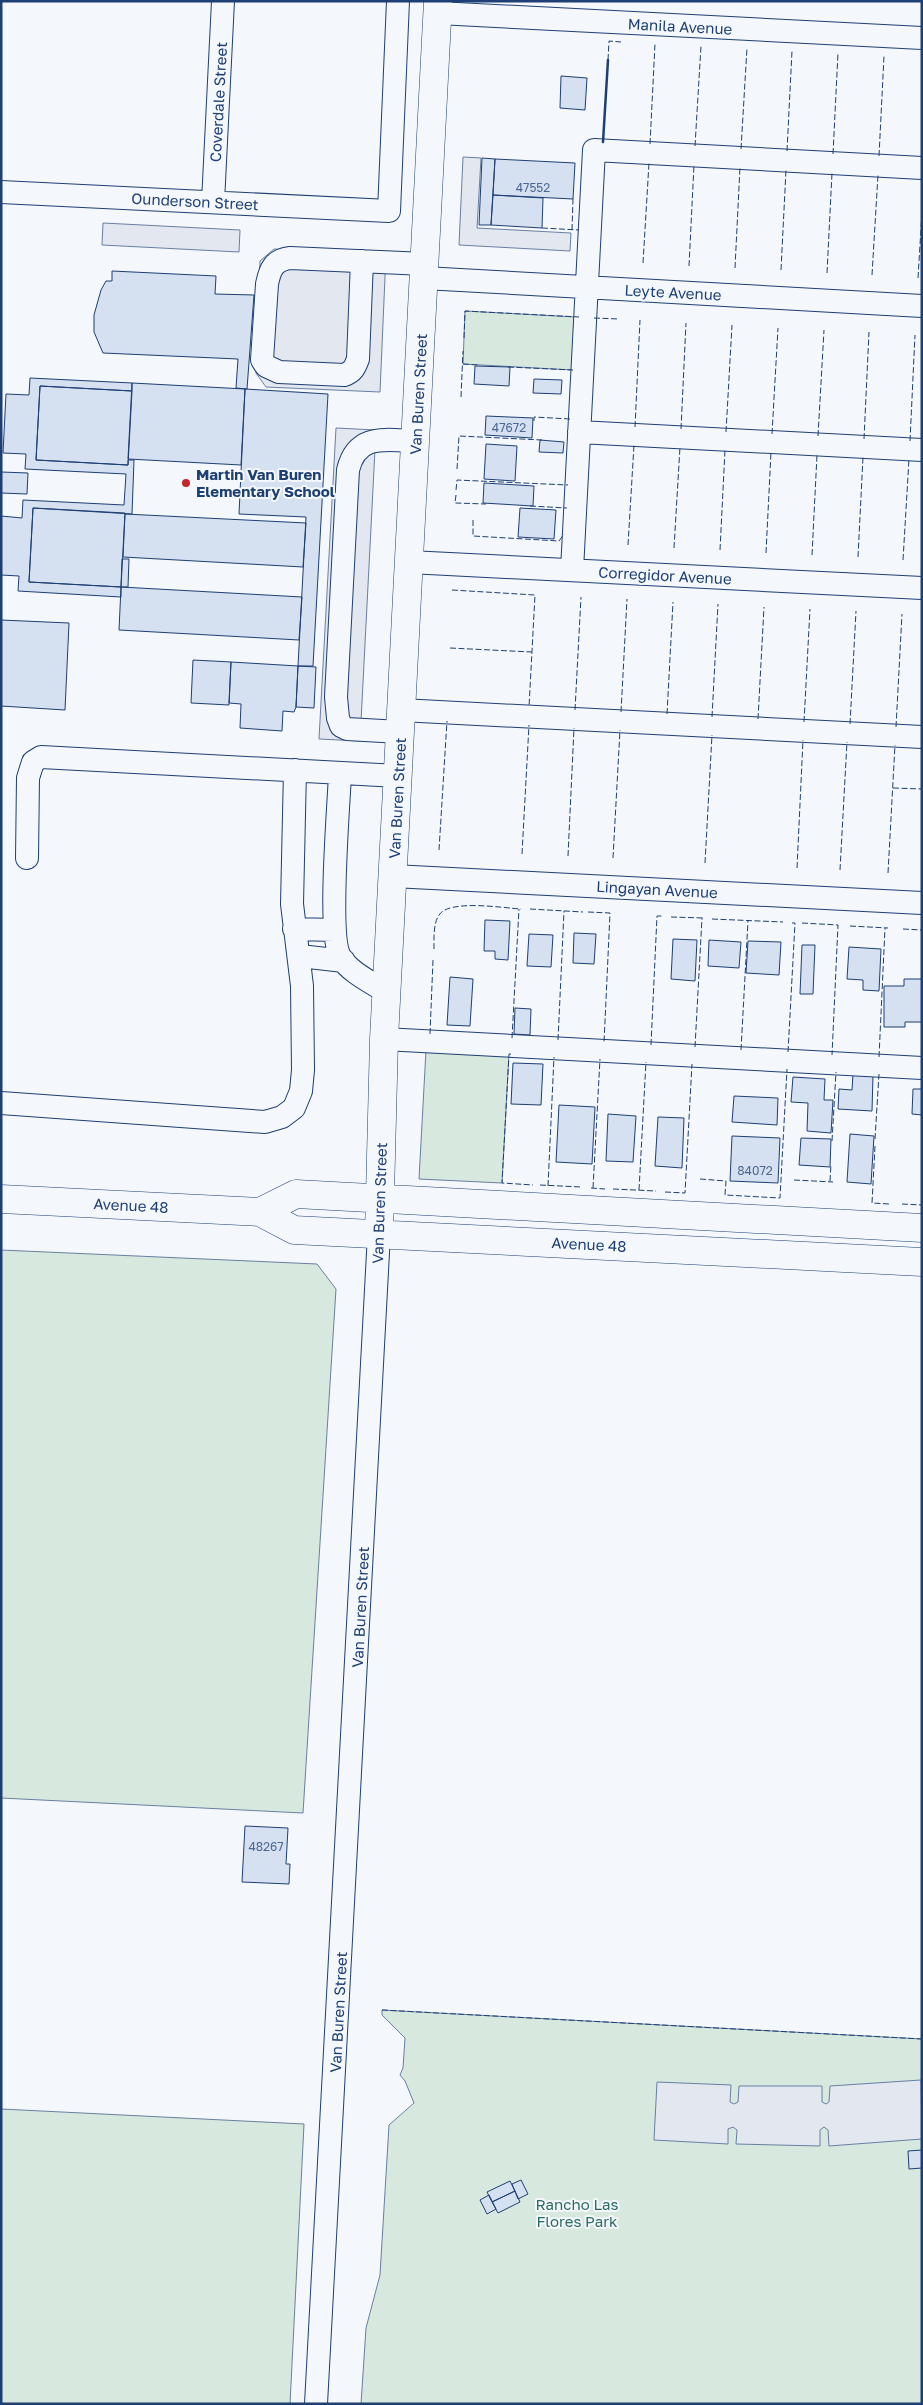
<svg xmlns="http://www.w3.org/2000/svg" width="923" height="2405" font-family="'Golos Text',sans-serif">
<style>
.green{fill:#d7e8df;stroke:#687fa3}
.parking{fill:#e3e8f0;stroke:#687fa3}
.building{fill:#d5e0f0;stroke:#1d3f73}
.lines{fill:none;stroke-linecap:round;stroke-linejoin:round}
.minor-casing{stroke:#1d3f73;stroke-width:24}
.major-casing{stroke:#1d3f73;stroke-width:29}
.minor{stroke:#f4f7fb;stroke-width:22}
.major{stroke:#f4f7fb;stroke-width:28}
.fence{stroke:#1d3f73;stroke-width:1;stroke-dasharray:6 2.5;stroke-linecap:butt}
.wall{stroke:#1d3f73;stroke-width:2.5}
.poi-dot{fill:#c62828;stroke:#f4f7fb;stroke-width:2}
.labels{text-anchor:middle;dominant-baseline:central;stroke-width:4;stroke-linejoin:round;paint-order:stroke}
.number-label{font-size:12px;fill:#4b6792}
.street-label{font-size:15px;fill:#1d3f73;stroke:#f4f7fb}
.poi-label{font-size:15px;font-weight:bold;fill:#1d3f73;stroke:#f4f7fb;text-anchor:start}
.park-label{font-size:15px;fill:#2c6c60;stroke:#f4f7fb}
</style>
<rect width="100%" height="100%" fill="#f4f7fb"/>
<path class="green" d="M465,311L576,317L573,370L463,364Z
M426,1050L509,1054L502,1183L419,1179Z
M1,1250L317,1264L336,1289L303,1813L1,1798Z
M382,2010L922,2039V2404H361L366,2328L380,2275L389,2125L414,2103L405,2081L400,2075L403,2068L405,2038L382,2015Z
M1,2109L304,2124L290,2404H1Z"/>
<path class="parking" d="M463,157L481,158L477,228L571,233L570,251L459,245Z
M103,223L240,230L239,252L102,245Z
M274,249L386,254L380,392L266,387L256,373L260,261Z
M336,428L376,430L360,741L319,739Z
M921,2080L922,2139L829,2146L828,2130L824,2127L820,2130V2146L736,2144L737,2130L733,2127L728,2129V2144L654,2140L657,2082L731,2085L730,2102L734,2104L738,2102L739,2086H822V2102L826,2104L829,2102L830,2086Z"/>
<path class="building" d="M561,76L587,78L585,110L560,108Z
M482,158L495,159L491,225H479Z
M495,159L575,163L573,199L493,195Z
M493,195L543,198L542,228L491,225Z
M112,271L216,276L215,294L254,295L247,389L236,388L238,359L103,353L94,332V315L101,290L106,281H112Z
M475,366L510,367L509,386L474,384Z
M30,378L132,383V391L40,386L36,460L128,465V460H134L132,514L33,508L29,582L121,587L122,559H129L128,587H121V597L18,591L19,576L1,575V516L22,518L23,500L124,505L126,474L25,469L26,454L3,453L6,394L29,395Z
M534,379L562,380L561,394L533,393Z
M132,383L245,389L241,465L128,459Z
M40,386L132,391L128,465L36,460Z
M245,389L328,394L313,666H298L306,517L239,514Z
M486,416L533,418L532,438L485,435Z
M540,440L564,442L563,453L539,452Z
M486,444L517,446L515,481L484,479Z
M1,472L28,473L27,494L1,493Z
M484,483L534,486L533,506L483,503Z
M33,508L125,513L121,587L29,582Z
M520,508L556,510L554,539L518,537Z
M125,514L306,523L303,567L123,557Z
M121,587L302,597L299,640L119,630Z
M1,620L69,623L65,710L1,706Z
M193,660L231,662L229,705L191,703Z
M231,662L298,666L296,707L294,712L283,711L282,731L240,728L241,704L229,703Z
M298,666L316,667L314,708L296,707Z
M485,920L510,921L508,960L495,959V951H484Z
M574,933L596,934L594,964L573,963Z
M529,934L553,935L551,967L527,966Z
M673,939L697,940L695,981L671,979Z
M709,940L741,942L739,968L708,966Z
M748,941L781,942L779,975L746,973Z
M802,945H815L813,994H800Z
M849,947L881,949L879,991L863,990V980L847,979Z
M450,977L473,979L470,1026L447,1025Z
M904,979H922V1022H905V1027H884V986H904Z
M515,1008L531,1009L530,1035L514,1034Z
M513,1063L543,1064L541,1105L511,1104Z
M853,1074L873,1075L872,1111L838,1109L839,1089L852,1090Z
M793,1077L825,1079L824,1100H833L831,1133L807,1131L808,1103L791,1102Z
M913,1089H922V1115L912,1114Z
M734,1096L778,1098L777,1125L732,1122Z
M559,1105L595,1107L592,1164L556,1162Z
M608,1114L636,1116L633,1162L606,1161Z
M658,1117L684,1118L682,1168L655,1166Z
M850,1134L874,1136L871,1184L847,1182Z
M732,1136L780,1138L778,1183L730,1181Z
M801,1138L831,1139L830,1167L799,1165Z
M245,1826L288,1828L286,1864H290L289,1884L242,1882Z
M922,2150V2168L909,2169L908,2151Z
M521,2180L528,2194L518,2199L512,2184Z
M510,2181L515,2191L492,2202L487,2192Z
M515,2191L520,2202L498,2213L492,2202Z
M489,2195L496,2209L487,2214L480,2200Z"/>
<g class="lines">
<g class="minor-casing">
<path id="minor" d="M438,13L922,38
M1,192L389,211L398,1
M213,202L223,1
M362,261L358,359C355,367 353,372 344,375L279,372L266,366L262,360L267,284C270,269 274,260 290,258L425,264
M424,278L922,306
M579,432L922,450
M409,562L922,588
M572,570L594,150L922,168
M401,710L922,737
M400,732L347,729L341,726L338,718L336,697L348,470C357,433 385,440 415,441
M340,773C339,804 327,939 341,958C351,973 371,982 386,992
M27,858L28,778L33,762L41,757L398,776
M393,876L922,903
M294,929L334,930
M300,956L344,961
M384,1039L922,1068
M1,1103L265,1122L282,1117L294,1108L301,1091L303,1070L302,986L292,904L295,770
M316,2404L379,1234"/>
</g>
<g class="major-casing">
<path id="major" d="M1,1199L260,1212L294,1230L922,1262
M260,1212L296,1194L922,1228
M379,1234L384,1039L438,1"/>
</g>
<use href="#minor" class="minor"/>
<use href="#major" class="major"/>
<path class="fence" d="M608,60L609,41L621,42
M650,144L655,44
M695,146L701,46
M741,149L747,48
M787,151L792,51
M833,154L838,53
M879,156L884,56
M542,228L579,230
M572,230L573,199
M643,263L649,163
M689,266L694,165
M735,268L740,167
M781,270L786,170
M827,273L832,173
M872,275L878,175
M918,278L922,212
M594,318L619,319
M464,338L465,311L579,317
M463,364L478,365
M508,367L573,370
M461,397L463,351
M534,421V417L570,419V417
M635,427L640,320
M681,429L686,323
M726,432L732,325
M772,434L778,328
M818,436L824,330
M864,439L869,332
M910,441L915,335
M457,469L459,436L542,440
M456,490L457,480L568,485
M456,495L455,503L486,504
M530,506L567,508
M473,520V536L559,541L564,534
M628,545L634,445
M674,548L680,447
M720,550L725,450
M766,553L771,452
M812,555L817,455
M858,557L863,457
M903,560L909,459
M452,590L535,595L529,707
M450,648L532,652
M575,710L581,597
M621,712L627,599
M667,714L673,602
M712,717L718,604
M758,719L764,607
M804,722L810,609
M850,724L856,611
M896,727L902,614
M893,788L922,789
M439,850L447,721
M522,854L529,725
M568,856L574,728
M613,858L620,730
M705,863L712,735
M797,868L803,740
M840,870L847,742
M888,873L895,745
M530,909L583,912
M588,912L610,913L604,1043
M671,917L704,918
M712,919L783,922
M802,923L838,925L832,1055
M850,926L888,928
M903,929L922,930
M434,949C434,939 433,924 439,915C449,899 503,908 521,909
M430,1034L433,960
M512,1038L519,909
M558,1040L564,911
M651,1045L657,916H662
M695,1047L702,918
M741,1050L748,921
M788,1052L795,923H792
M511,1054H509L502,1183L533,1185
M879,1057L885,928
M875,1139L879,1074
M832,1141L836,1072
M875,1146L872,1203L889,1204
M700,1179L726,1181L725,1195L780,1198L787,1069
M794,1180L833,1182
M830,1181L831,1164
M540,1185L581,1187
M548,1186L554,1057
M591,1188L605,1189
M593,1188L600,1059
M613,1189L656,1191
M639,1190L646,1062
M665,1192L685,1193L692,1064
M902,1204L922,1205
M382,2010L922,2039"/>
<path class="wall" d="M603,142L608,60"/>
</g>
<circle class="poi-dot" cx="186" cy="483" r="5"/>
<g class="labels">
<g class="number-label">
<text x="533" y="187">47552</text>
<text x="509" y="427">47672</text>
<text x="755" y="1170">84072</text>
<text x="266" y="1846">48267</text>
</g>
<g class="street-label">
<text transform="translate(680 26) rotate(3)">Manila Avenue</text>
<text transform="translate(218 102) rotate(-87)">Coverdale Street</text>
<text transform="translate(195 201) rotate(3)">Ounderson Street</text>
<text transform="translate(673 292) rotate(3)">Leyte Avenue</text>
<text transform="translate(418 394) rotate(-87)">Van Buren Street</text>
<text transform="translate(665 575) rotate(3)">Corregidor Avenue</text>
<text transform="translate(397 798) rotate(-87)">Van Buren Street</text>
<text transform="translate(657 889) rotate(3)">Lingayan Avenue</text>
<text transform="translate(379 1203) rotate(-88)">Van Buren Street</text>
<text transform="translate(131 1205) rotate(3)">Avenue 48</text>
<text transform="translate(589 1244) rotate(3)">Avenue 48</text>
<text transform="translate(360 1607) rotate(-87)">Van Buren Street</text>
<text transform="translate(338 2012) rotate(-87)">Van Buren Street</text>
</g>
<g class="poi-label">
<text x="196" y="474">Martin Van Buren<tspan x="196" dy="17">Elementary School</tspan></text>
</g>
<g class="park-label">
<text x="577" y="2204">Rancho Las<tspan x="577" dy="17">Flores Park</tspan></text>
</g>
</g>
<rect width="923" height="2405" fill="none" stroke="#1d3f73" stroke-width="5"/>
</svg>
